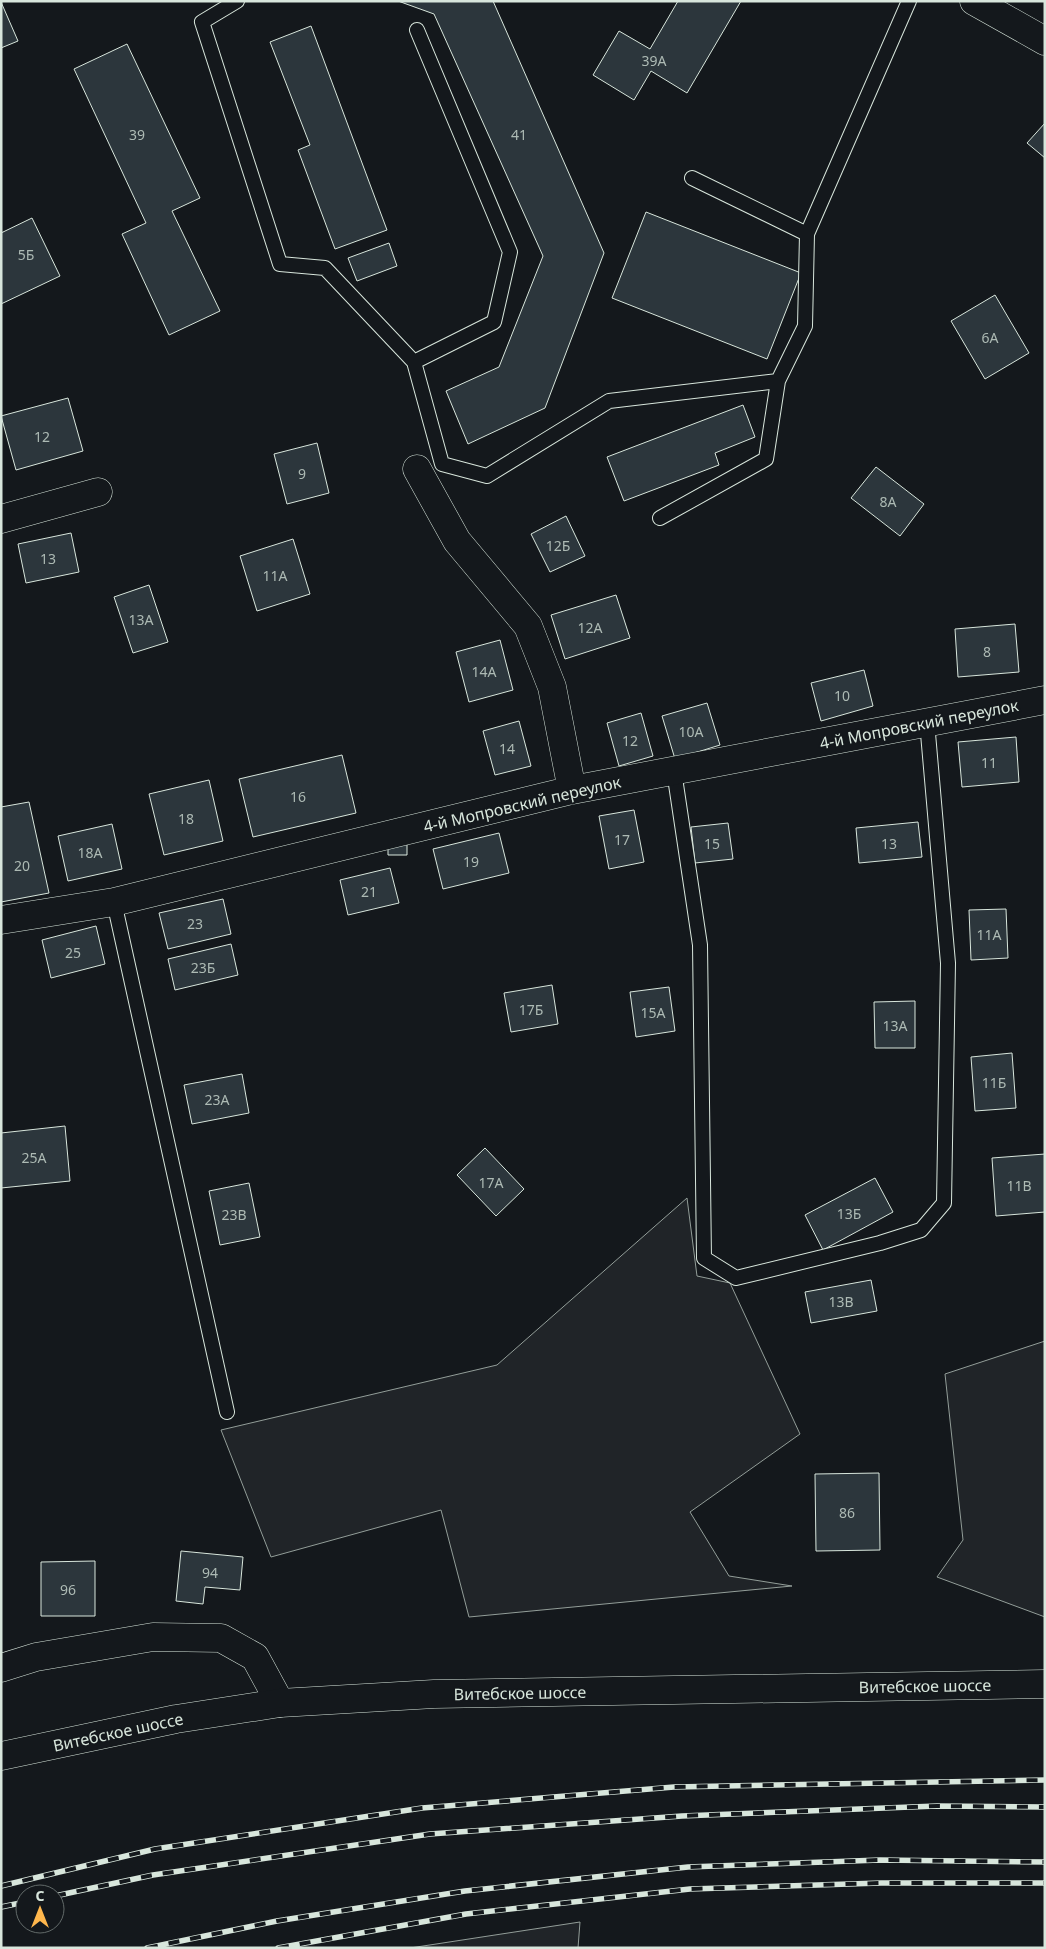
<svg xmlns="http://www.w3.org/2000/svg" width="1046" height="1949" font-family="'Noto Sans',sans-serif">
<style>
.green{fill:#202428;stroke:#939e99}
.building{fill:#2c363c;stroke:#d8e6dc}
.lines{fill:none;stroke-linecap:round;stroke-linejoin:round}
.service-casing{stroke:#d8e6dc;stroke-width:16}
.minor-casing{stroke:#d8e6dc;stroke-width:29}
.secondary-casing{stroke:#d8e6dc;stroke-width:29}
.primary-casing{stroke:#d8e6dc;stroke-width:29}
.service{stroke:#14181c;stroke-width:14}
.minor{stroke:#14181c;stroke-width:28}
.secondary{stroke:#14181c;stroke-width:28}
.primary{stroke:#14181c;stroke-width:28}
.rail-casing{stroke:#d8e6dc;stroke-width:5.5}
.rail{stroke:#14181c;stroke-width:4;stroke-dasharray:11;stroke-linecap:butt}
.labels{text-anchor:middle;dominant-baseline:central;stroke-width:4;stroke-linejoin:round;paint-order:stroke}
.number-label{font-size:14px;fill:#adbab4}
.street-label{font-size:16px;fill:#d8e6dc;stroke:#14181c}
</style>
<rect width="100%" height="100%" fill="#14181c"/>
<path class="green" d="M687,1198L697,1276L730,1283L800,1434L690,1512L729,1576L792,1586L469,1617L441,1510L271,1557L221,1430L497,1365Z
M1045,1341V1617L937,1577L963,1540L945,1374Z
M580,1922L578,1948H410Z"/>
<path class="building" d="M398,1H493L604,253L545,408L468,444L446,391L499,367L543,256L434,14Z
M678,1H741L687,93L651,71L634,100L593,75L619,31L650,49Z
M1,2L18,41L1,48Z
M311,26L387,230L335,249L298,150L310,145L270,42Z
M127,44L200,198L172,211L220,311L169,335L122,234L146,223L74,69Z
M1045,123V158L1027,143Z
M646,212L801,273L767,359L612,298Z
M32,218L60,276L1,304V233Z
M389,243L397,266L357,281L348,258Z
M995,295L1029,353L985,379L951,321Z
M68,398L83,451L16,470L1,416Z
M743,405L755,437L715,453L719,465L624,501L607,457Z
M317,443L329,493L287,504L274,454Z
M876,467L924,504L900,536L851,498Z
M566,516L585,556L550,572L531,534Z
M71,533L79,572L26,583L18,544Z
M293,539L310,594L257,611L240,556Z
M149,585L168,642L133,653L114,597Z
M616,595L630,638L565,659L551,615Z
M1015,624L1019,672L958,677L955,629Z
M500,640L513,690L469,702L456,652Z
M864,670L873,706L821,721L811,683Z
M707,703L720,745L675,759L662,716Z
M641,713L653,756L619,766L607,723Z
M519,721L531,766L495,775L483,731Z
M1016,737L1019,782L962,787L958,742Z
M342,755L356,813L253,837L239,779Z
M209,780L223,841L164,855L149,794Z
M29,802L49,893L1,902V807Z
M634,810L644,862L609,869L599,816Z
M918,822L922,857L859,863L856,828Z
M728,823L733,859L695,863L691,827Z
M112,824L122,869L68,881L58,836Z
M499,833L509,873L443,889L433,849Z
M388,836H407V855H388Z
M390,868L399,903L348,915L340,880Z
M223,899L231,934L168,949L159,913Z
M1006,909L1008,958L971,960L969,910Z
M96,926L105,964L51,978L42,940Z
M231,944L238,975L175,990L168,959Z
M552,985L558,1024L511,1032L504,993Z
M669,987L675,1031L636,1037L630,992Z
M915,1001V1048H875L874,1002Z
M1012,1053L1016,1108L975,1111L971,1057Z
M242,1074L249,1113L192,1124L184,1085Z
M65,1126L70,1181L1,1188V1133Z
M485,1148L524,1189L496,1216L457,1175Z
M1045,1154V1212L996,1216L992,1158Z
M875,1178L893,1212L823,1250L805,1215Z
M249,1183L260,1237L220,1245L209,1191Z
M871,1280L877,1311L811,1323L805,1292Z
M879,1473L880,1550L816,1551L815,1474Z
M181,1551L243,1557L240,1590L205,1587L203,1604L176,1601Z
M95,1561V1616H41V1562Z"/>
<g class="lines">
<g class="service-casing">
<path id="service" d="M237,1L202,22L280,264L325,268L414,362
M417,30L510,252L494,322L414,362L442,464L487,476L609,401L778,381L805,326L807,234
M692,178L807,234L909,1
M660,518L766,459L778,381
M674,771L700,945L704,1258L736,1278L880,1243L921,1230L944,1203L948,963L927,722
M114,902L227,1412"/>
</g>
<g class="minor-casing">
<path id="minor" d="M417,469L457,541L528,626L552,687L572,790
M1,519L98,492
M1,920L114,902L572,790L1045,700
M1,1668L36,1657L153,1637L221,1638L255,1657L280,1703"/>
</g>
<g class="secondary-casing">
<path id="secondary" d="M974,1L1045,41"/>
</g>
<g class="primary-casing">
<path id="primary" d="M1,1756L176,1719L280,1703L434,1694L1045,1684"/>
</g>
<use href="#service" class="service"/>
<use href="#minor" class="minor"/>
<use href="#secondary" class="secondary"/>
<use href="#primary" class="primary"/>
<g class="rail-casing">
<path id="rail" d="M1,1886L155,1849L422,1808L674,1787L1045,1780
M55,1896L153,1875L430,1834L682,1816L937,1806L1045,1807
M1,1907L25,1902
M147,1948L277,1921L465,1891L688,1867L880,1860L1045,1862
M278,1948L466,1914L690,1889L881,1883H1045"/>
</g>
<use href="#rail" class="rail"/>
</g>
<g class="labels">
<g class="number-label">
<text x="654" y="60">39А</text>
<text x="137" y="134">39</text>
<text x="519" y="134">41</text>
<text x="26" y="254">5Б</text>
<text x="990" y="337">6А</text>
<text x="42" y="436">12</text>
<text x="302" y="473">9</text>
<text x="888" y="501">8А</text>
<text x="558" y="545">12Б</text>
<text x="48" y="558">13</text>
<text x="275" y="575">11А</text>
<text x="141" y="619">13А</text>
<text x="590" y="627">12А</text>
<text x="987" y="651">8</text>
<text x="484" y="671">14А</text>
<text x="842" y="695">10</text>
<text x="691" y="731">10А</text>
<text x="630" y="740">12</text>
<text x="507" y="748">14</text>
<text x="989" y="762">11</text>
<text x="298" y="796">16</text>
<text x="186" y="818">18</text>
<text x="622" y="839">17</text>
<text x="712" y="843">15</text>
<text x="889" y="843">13</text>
<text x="90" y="852">18А</text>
<text x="471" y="861">19</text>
<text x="22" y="865">20</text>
<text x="369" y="891">21</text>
<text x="195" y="923">23</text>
<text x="989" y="934">11А</text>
<text x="73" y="952">25</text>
<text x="203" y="967">23Б</text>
<text x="531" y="1009">17Б</text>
<text x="653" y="1012">15А</text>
<text x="895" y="1025">13А</text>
<text x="994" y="1082">11Б</text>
<text x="217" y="1099">23А</text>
<text x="34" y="1157">25А</text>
<text x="491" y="1182">17А</text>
<text x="1019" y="1185">11В</text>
<text x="849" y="1213">13Б</text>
<text x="234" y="1214">23В</text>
<text x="841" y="1301">13В</text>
<text x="847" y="1512">86</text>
<text x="210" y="1572">94</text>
<text x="68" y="1589">96</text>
</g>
<g class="street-label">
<text transform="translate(919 724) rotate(-11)">4-й Мопровский переулок</text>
<text transform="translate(522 804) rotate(-13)">4-й Мопровский переулок</text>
<text transform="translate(925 1686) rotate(-1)">Витебское шоссе</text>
<text transform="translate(520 1693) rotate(-1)">Витебское шоссе</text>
<text transform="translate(118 1732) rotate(-12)">Витебское шоссе</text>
</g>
</g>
<rect width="1046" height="1949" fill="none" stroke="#d8e6dc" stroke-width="5"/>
<g transform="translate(40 1909)"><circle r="24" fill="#14181c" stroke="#626a69"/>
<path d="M0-4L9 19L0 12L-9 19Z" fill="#ffb74d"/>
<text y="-8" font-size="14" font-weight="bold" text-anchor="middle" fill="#d8e6dc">С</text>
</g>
</svg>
